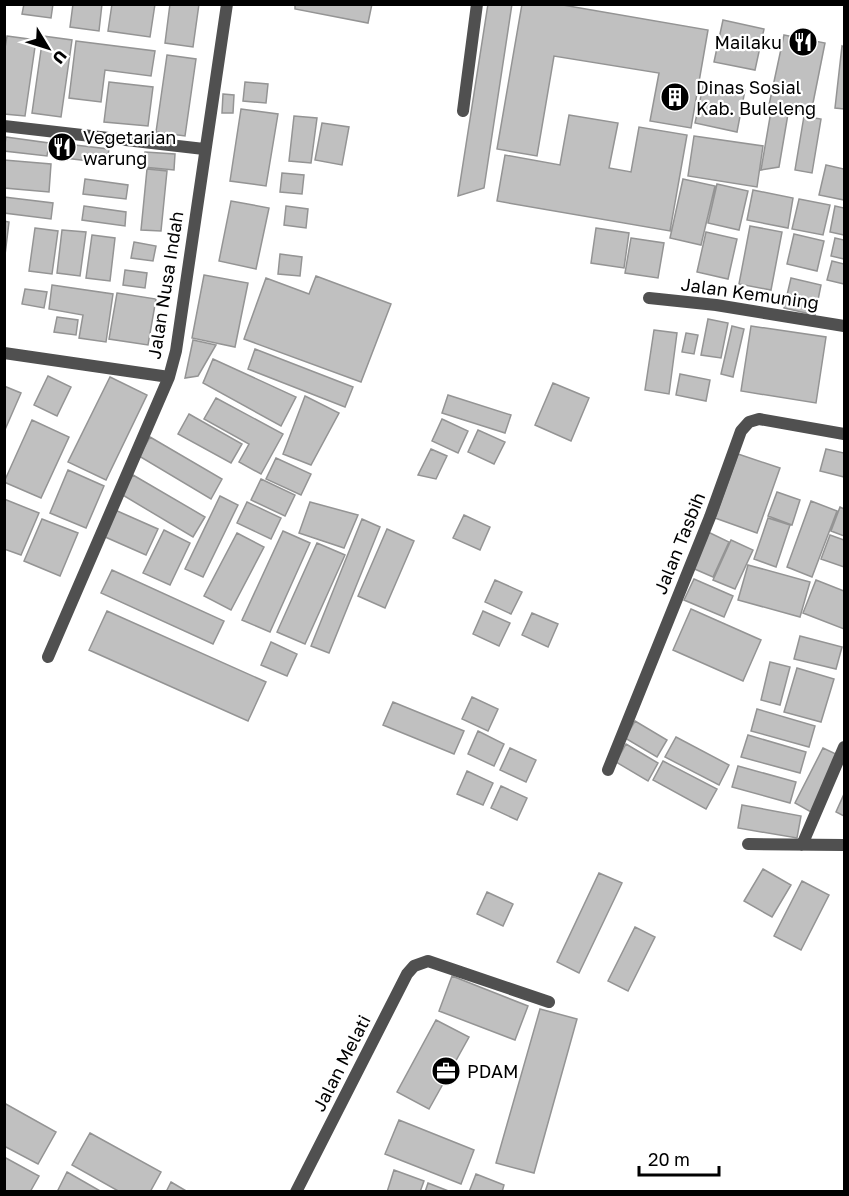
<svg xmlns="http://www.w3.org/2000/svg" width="849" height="1196" font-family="'Golos Text',sans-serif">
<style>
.building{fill:#c0c0c0;stroke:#949494;stroke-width:1.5}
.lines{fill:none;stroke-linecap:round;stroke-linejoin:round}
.lane{stroke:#505050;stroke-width:12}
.street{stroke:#505050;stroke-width:12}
.labels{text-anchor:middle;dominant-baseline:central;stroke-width:4.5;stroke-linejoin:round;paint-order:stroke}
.poi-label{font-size:18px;fill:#000;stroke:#fff;text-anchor:start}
.street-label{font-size:18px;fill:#000;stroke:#fff}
</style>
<rect width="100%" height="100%" fill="#fff"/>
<path class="building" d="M24,4H53L51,18L22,14Z
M73,4H102L99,31L70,27Z
M112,4H155L150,37L108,31Z
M170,4H199L193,47L165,43Z
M295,4H372L368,23L295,9Z
M488,4H512L484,188L458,196Z
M522,4H557L708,30L691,128L650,121L659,73L554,56L537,156L497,149Z
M723,20L764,29L755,70L714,62Z
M784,35L825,43L811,113L769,105Z
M7,36L36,40L25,116L4,114V54Z
M43,36L72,40L61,117L32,113Z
M76,41L155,51L151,76L105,70L101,102L69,98Z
M842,46L844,47V109L835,108Z
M167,55L196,59L185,136L156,132Z
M109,82L153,87L148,126L104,122Z
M245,82L268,84L266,103L243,101Z
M704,82L745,90L737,132L695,123Z
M223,94L234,95L233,113H222Z
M241,109L278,114L266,186L230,181Z
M771,111L788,114L779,167L761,170Z
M569,115L618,123L609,168L631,172L639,127L687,135L670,231L497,201L505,155L560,165Z
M294,116L317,118L311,163L289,161Z
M804,116L821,119L812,173L795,170Z
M322,123L349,127L342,165L315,160Z
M694,136L763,146L757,187L688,176Z
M6,137L49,143L47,156L4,151Z
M66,144L109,149L107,163L64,158Z
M145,152L175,154L174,170L143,167Z
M4,160L51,164L49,192L4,188Z
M826,165L844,169V200L819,195Z
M147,169L167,171L161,231L141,230Z
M282,173L304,175L302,194L280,192Z
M85,179L128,185L126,199L83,194Z
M683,179L715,186L701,245L670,238Z
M717,184L748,191L739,230L708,223Z
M753,190L793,198L788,228L747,220Z
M4,197L53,203L51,219L4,213Z
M799,199L830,205L823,235L792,229Z
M231,201L269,208L256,269L219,261Z
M84,206L126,212L125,226L82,220Z
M286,206L308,209L306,228L284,225Z
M835,206L844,208V235L830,232Z
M4,221L9,222L5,255H4Z
M750,226L782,232L771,290L739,284Z
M35,228L58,231L52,274L29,271Z
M596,228L629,233L624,268L591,263Z
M62,230L86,232L80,276L57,273Z
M706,232L737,239L728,279L697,272Z
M794,234L824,241L817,271L787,264Z
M92,235L115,238L110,281L86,278Z
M631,238L664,243L658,278L625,273Z
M835,238L844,240V259L831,256Z
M134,242L156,246L153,261L131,258Z
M280,254L302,257L300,276L278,274Z
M832,261L844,264V284L827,280Z
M125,270L147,273L145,288L123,285Z
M204,275L248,283L235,347L192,338Z
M316,276L391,304L361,382L244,339L266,278L309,294Z
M791,278L821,285L815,315L784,308Z
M52,285L113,294L106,342L79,338L83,315L49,309Z
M25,289L47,292L44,308L22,304Z
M117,293L156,299L148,345L109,339Z
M57,317L78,320L76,335L54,332Z
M708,319L728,323L721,358L701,355Z
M732,326L744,329L733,377L721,374Z
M751,326L826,337L816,403L741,391Z
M654,330L677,333L669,394L645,390Z
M686,333L698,335L694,354L682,352Z
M193,340L216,345L198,376L185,378Z
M255,349L353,387L345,407L248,369Z
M213,359L296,397L281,426L203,383Z
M680,374L710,380L706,401L676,395Z
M48,376L71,387L57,416L34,405Z
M110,377L147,395L106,480L68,462Z
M553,383L589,398L571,441L535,425Z
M4,386L21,393L4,432Z
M448,395L511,415L505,433L442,413Z
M305,396L339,413L311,465L283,454Z
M216,398L283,434L261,474L239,462L249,444L204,419Z
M189,414L242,444L231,463L178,434Z
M442,419L468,431L458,453L432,441Z
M32,420L69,437L41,498L4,482Z
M478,430L505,442L494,464L468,452Z
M150,437L222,479L211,499L139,456Z
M431,449L447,456L436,479L418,475Z
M826,449L844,453V477L820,471Z
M738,454L780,468L757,533L715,518Z
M276,458L311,474L301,495L266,479Z
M68,470L104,486L86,528L50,513Z
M133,475L205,517L193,537L121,494Z
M261,479L295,495L285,516L251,500Z
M777,492L800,500L792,525L768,516Z
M220,496L238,505L203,577L185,569Z
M4,499L39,513L21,555L4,549Z
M811,501L837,511L812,577L787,567Z
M247,502L281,518L271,539L237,523Z
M310,502L358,515L344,548L299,533Z
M840,507L844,509V536L831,531Z
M115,510L158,529L146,555L103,536Z
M464,515L490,527L480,550L453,538Z
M768,518L790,525L776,567L754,559Z
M42,519L78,533L60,576L24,561Z
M362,519L380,527L329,653L311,646Z
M387,529L414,541L385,608L358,596Z
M164,530L190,543L170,585L143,573Z
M283,531L310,543L270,632L242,620Z
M706,531L729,542L713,577L690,567Z
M237,533L264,547L231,610L204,596Z
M830,535L844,540V567L821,559Z
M731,540L753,550L735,589L713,580Z
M317,543L345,555L305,644L277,632Z
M748,565L810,582L800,617L738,600Z
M112,570L224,621L213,644L101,593Z
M694,579L733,596L724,617L684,600Z
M495,580L522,592L511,614L485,602Z
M816,580L844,591V629L803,613Z
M691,609L761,640L743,681L673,650Z
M107,611L266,682L248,721L89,650Z
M483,611L510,623L499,646L473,634Z
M532,613L558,624L548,647L522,635Z
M800,636L842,647L836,669L794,659Z
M271,642L297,654L287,676L261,665Z
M770,662L790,667L780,705L761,700Z
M797,668L834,679L821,722L784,712Z
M472,697L498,709L488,731L462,719Z
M393,702L464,731L454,754L383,725Z
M757,709L815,726L809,747L751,731Z
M635,721L667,740L657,757L625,738Z
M478,731L504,744L494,766L468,754Z
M748,735L806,752L800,773L741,757Z
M676,737L729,765L719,785L665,757Z
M626,744L658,763L648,781L616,762Z
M510,748L536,760L526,782L500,770Z
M823,748L838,755L811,812L795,803Z
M663,761L717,789L706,809L653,780Z
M738,766L796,782L790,803L732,787Z
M467,771L493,783L483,805L457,794Z
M501,786L527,798L517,820L491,808Z
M844,794V816L836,812Z
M742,805L801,816L797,838L738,828Z
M763,869L791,885L772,917L744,901Z
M599,873L622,883L579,973L557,962Z
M802,881L829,895L801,950L774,936Z
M487,892L513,904L503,926L477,914Z
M635,927L655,937L628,991L608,981Z
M452,976L528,1006L515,1040L439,1011Z
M540,1009L577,1019L534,1173L496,1163Z
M436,1020L469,1037L429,1109L397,1092Z
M4,1103L56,1132L38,1164L4,1146Z
M399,1120L474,1150L461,1184L385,1154Z
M90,1133L161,1172L150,1192H120L72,1165Z
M4,1157L39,1176L30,1192H4Z
M394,1170L424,1181L420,1192H387Z
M67,1172L102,1192H57Z
M476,1174L504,1185L502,1192H469Z
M171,1182L188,1192H166Z
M428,1183L451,1192H425Z"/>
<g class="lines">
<path class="lane" d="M649,298L716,305L844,326"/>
<path class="street" d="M463,111L477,4
M4,126L204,149
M4,353L169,377
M48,657L169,377L176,351L227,4
M608,770L710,517L741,431L749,422L759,419L844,434
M748,844L844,845
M802,845L844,747
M296,1192L407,974L414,966L428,961L549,1002"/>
</g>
<defs>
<g id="restaurant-disc" transform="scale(1.5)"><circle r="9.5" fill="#000" stroke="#fff"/><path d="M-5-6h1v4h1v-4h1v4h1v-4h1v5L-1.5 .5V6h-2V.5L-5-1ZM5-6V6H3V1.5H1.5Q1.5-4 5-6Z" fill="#fff"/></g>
<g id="building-disc" transform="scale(1.5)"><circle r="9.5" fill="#000" stroke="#fff"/><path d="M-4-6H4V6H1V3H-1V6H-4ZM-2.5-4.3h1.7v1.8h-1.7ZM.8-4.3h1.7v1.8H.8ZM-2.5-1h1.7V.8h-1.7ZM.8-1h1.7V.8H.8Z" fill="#fff"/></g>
<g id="office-disc" transform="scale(1.5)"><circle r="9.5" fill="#000" stroke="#fff"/><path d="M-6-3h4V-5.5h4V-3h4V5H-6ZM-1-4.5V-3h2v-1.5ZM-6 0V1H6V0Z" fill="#fff"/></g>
</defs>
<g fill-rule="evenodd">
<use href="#restaurant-disc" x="803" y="42"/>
<use href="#building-disc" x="675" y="97"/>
<use href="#restaurant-disc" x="62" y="147"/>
<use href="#office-disc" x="446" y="1071"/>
</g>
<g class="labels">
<g class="poi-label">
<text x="782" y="42" text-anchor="end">Mailaku</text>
<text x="696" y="87">Dinas Sosial<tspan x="696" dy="21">Kab. Buleleng</tspan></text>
<text x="83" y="137">Vegetarian<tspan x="83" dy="21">warung</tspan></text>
<text x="467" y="1071">PDAM</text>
</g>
<g class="street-label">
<text transform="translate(165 285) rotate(-81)">Jalan Nusa Indah</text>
<text transform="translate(750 293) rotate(8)">Jalan Kemuning</text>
<text transform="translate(679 543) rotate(-68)">Jalan Tasbih</text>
<text transform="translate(341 1063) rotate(-63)">Jalan Melati</text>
</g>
</g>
<rect width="849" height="1196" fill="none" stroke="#000000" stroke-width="12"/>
<g transform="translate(48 48) rotate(128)" stroke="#ffffff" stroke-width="4.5" paint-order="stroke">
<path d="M0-4.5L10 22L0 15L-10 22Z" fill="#000000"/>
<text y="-9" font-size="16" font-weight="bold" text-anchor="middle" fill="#000000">U</text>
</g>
<path d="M639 1166v9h80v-9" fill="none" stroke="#000000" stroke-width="3"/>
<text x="648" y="1166" font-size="18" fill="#000000" stroke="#ffffff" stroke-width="4.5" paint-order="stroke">20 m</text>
</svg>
